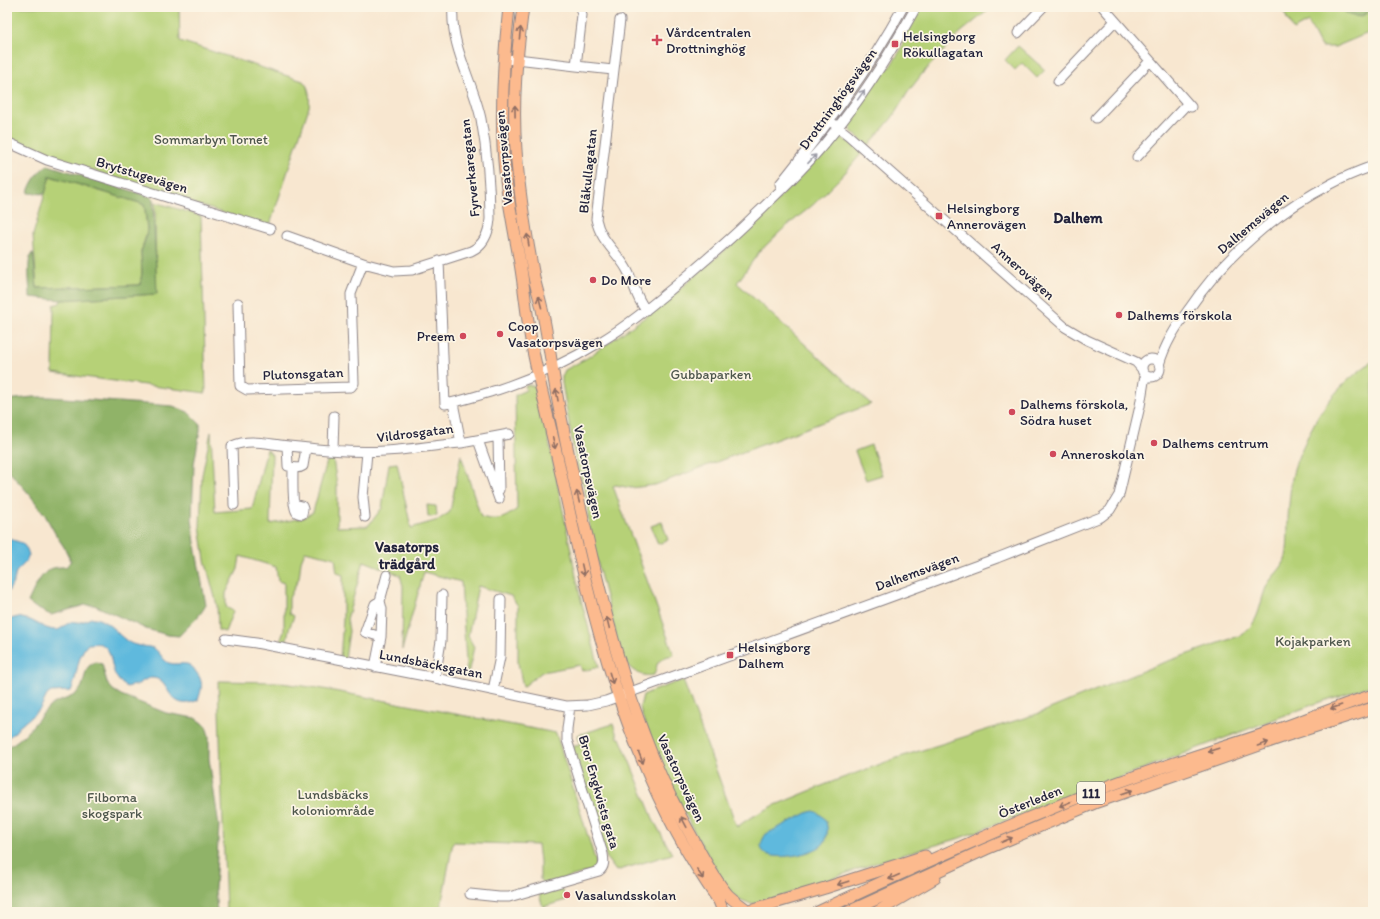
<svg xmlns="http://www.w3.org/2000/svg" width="1380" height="919" font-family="Itim,sans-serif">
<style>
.green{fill:#b6d177;stroke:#6c7a59}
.forest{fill:#90b368;stroke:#596a52}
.water{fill:#5fb9dd;stroke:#406e8c}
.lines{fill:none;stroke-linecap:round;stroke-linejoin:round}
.minor-casing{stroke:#8d8486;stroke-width:11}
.major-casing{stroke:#8d8486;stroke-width:13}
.minor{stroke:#fff;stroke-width:9}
.major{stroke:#fcba8e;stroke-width:11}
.oneway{stroke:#8f6e64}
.oneway2{stroke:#9c9ca7}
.poi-dot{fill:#d1495b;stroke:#fcf5e5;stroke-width:1.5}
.labels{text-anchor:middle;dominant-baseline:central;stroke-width:3.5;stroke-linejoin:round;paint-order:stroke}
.shield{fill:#fcf5e5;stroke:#63616e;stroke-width:1}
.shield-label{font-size:13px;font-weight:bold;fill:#22223b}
.poi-label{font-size:14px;fill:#22223b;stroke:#fcf5e5;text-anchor:start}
.street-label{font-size:14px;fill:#22223b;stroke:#fcf5e5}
.park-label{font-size:14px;fill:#4e574d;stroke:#fcf5e5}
.neighbourhood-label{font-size:15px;font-weight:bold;fill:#22223b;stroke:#fcf5e5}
</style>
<rect width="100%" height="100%" fill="#fcf5e5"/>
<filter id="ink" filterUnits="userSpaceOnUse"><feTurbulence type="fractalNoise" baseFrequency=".025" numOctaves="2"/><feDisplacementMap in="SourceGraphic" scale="8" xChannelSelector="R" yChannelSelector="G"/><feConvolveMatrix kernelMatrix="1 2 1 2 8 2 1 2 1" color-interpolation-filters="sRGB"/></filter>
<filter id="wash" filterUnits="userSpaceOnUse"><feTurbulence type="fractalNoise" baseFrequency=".012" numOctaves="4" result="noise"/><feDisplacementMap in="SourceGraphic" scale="16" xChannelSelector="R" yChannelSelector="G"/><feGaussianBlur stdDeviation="0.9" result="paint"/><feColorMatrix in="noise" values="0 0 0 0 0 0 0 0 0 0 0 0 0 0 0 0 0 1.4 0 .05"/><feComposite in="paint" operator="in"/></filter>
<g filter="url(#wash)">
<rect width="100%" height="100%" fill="#f8e7d0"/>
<path class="green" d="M7,7H179L180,41L303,81C310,88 310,97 309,107L269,228L51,157L7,137Z
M920,7H992L960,33L922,74L908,92L892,118L868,146L852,132L849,123L854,113L880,75L889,68L902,48L904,35Z
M1281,7H1340C1346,15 1357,19 1366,14C1369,12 1371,9 1373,7V31L1335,47H1321L1308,22L1293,30Z
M1018,46L1045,70L1037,78L1022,63L1015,70L1005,60Z
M835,138C846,137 854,146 862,153L842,176L814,204L782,230L759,252L737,283L871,404L655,485L631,488L616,485L613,486L674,655C666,656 657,659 656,669C655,671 655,673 654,675C640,678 630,669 622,659C611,614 598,570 589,524C586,507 589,489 578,474L562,383V377L565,370L587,358L655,310L751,228Z
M50,176L140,203L144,205L145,209L147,232L141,252L142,273L140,285L37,288L33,235Z
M155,203H158L201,216L206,393L53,373L54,305L60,303L61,300L156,294Z
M1373,361V685L1320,702L957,839L884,860L765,902L751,904L739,899L728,890L696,835L668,780L642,716L640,707L643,695L652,691L683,680L737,827L748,819L773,806L829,783L897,758L1040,713L1157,665L1239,636C1259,624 1258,610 1265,590C1269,577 1283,570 1286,557C1289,543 1287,521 1289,505C1290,493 1291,481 1294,469C1297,458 1302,449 1307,438C1323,403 1341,383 1373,361Z
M529,385L535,386L539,391L580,596L599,667L582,671L580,665L542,672L523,687L518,663V606L511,596L478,586L468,636L474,647L467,678L461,582L424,572L402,650L403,586L400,575L364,561L347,619L349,631L345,659H340L343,620V575L337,573L335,558L305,551L301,561L299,578L289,598V613L294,616L289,629L286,644L280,642L284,631V583L278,581L276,567L240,556L238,569L226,593V607L233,611L225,632L218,630L217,605L205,560L200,526L202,475L211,432L215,512L252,509L267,449L272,455L270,524L303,518L313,512L327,461L333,459L337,485V527L368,526L382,508L389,464L397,463L411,528L438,520L450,512L461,455L481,517C497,521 503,520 517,509L515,395L526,390L525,386Z
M871,445L882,475L866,480L855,451Z
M427,505L436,506L437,516L428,517Z
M662,522L668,540L658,544L651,526Z
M218,681L274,682L318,688L556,733L598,869L544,884L540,880V861L538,845L453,842L440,912H226Z
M613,724L618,738H620L654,821L672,854L616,871L607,859L572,747L579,745L580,742L578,735Z
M562,888L566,900L543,907L539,894Z"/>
<path class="forest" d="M1340,7H1372C1364,20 1349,19 1340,7Z
M48,165L151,197L153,199L157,294L61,300L30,297C30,287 26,260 32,253H33L37,288L140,285L142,273L141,252L146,237L147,228L145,209L144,205L140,203L50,176L45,194L28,193C30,183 40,169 48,165Z
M33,397H50L173,406L188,412L200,424V431L194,464L192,519L196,551L206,605C199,618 189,625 179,636L168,635L146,629L129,621L94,605H85L51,615L36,608L28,602C33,591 38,579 47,571C52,567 60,567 66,567L71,561L64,547L56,535L45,515L30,495L7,469V400Z
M97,662L102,664L107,683L113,690L121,695L166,713L195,718L206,726L209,736V759L219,826L215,888L217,912H7V747C25,739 35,721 49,707C58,699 71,700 79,691C87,682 82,664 97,662Z"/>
<path class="water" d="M7,538L22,543L27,549L29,555L26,562L16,572L14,581L7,594Z
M18,617C22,618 26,619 30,620C38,623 46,630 56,630C61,630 64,625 69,623C73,620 76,623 81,622C86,621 90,617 95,618C109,621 116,633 127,641C135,647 144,645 153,648C160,651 162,660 169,663C174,665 181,663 187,664C191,665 194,668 196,672C204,681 202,689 198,700C167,714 171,679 153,678C147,677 141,683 136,685C133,686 129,686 127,687C106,675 116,654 104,646C100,642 93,644 88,644C76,656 78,676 71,691L51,692L47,695L40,709L19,727L14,733L7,738V620Z
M814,811C821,814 826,818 827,826C828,832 827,842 821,846C808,857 743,867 766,834L809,812Z"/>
</g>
<g filter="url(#ink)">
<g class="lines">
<g class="minor-casing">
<path id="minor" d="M1103,7L1191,107
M620,20L596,219C600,240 616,251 626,268C635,283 634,296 646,310
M1018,33L1043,7
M504,60L517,59L576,66L582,15L580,7
M576,66L613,70
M1058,81L1115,21
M1096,118L1150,61
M830,121L848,135L1065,327L1087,340L1136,362L1142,369
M7,142L47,160L270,229
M1137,157L1187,104
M780,184C825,128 868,71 903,7
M287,236L363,263L394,271L412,270L471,251C484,245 489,232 490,219C490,186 487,151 481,119C473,81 450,47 453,7
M439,261L445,404C462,401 479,395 497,390C533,378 568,362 600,342C627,326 651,306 674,287C701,264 728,242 753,217C778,193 804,169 826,142C860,101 890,54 916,7
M238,303L240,386L247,390L351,387L354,383L351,294L363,263
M1142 368a9 9 0 1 1 18 0a9 9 0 1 1-18 0Z
M1159,365C1165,344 1176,327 1189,309C1225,256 1275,213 1331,184C1344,177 1359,171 1373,166
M498,437L499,490
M478,440L499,499
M461,443L509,434
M287,446L288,466C294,468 299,469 303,466L306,448
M333,450L334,416
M293,468C293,476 292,506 296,511C297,514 299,513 302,514L303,509L302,506L294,504
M234,505L232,446C248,439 264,443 280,445C315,449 350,453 385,451C410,450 435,445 461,443L453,403
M365,517L363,497L367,452
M380,601L375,604L365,632L381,637
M226,639L256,643L435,678L566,706L588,705L606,701L997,558L1101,517L1110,510L1119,495L1140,406L1145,375
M375,667L381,637L382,609L380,601L387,575
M435,678L441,641L442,595
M493,690L500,657L501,599
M470,894L499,897H509L599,871C605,867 604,860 603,854L567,740V729L570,706"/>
</g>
<g class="major-casing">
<path id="major" d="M509,7C504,53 501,100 503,147C505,186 513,224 520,263C525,292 527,322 533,351C540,386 549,421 557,456C591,611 625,769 719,901L721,906L722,912
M523,7C517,54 512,102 516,150C519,192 526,235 534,277C536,288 540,298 542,309C550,347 554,385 562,422C571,470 583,518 594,566C616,657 642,748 688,830C700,851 712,877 728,895C734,901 741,905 747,910
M754,909L825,888L925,856
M818,912C909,869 1001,828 1095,791C1157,767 1220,749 1282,728C1312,717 1342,705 1373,695
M848,912L986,849L1097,802L1285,736L1373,708
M877,912L935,878"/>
</g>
<use href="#minor" class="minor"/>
<use href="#major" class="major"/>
</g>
<defs><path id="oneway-shaft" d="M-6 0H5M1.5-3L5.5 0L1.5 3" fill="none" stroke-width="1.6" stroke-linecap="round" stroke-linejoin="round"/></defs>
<g class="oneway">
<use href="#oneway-shaft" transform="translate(520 33) rotate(-84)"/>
<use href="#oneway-shaft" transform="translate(515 111) rotate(-91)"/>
<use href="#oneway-shaft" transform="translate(528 240) rotate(-99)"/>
<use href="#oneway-shaft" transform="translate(540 302) rotate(-105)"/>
<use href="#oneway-shaft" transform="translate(557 395) rotate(-100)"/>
<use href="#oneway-shaft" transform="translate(554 443) rotate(78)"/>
<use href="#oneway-shaft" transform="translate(578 497) rotate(-103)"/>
<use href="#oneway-shaft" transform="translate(583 570) rotate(77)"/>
<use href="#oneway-shaft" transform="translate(608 623) rotate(-104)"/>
<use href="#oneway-shaft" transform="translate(611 678) rotate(73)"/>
<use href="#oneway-shaft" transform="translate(1336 707) rotate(161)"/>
<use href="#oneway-shaft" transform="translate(1263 744) rotate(-19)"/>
<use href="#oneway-shaft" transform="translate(1213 750) rotate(162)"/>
<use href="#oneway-shaft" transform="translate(641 758) rotate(68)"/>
<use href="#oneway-shaft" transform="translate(1127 792) rotate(-19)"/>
<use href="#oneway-shaft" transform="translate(1065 804) rotate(157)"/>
<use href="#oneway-shaft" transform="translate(684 822) rotate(-118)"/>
<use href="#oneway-shaft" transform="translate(1007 840) rotate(-23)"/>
<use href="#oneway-shaft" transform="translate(700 874) rotate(58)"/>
<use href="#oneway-shaft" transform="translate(894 877) rotate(156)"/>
<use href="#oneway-shaft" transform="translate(843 883) rotate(162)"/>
</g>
<g class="oneway2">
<use href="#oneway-shaft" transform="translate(861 95) rotate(-55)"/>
<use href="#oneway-shaft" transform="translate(812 159) rotate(-47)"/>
</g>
</g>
<g class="poi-dot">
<path d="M655 34h4v4h4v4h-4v4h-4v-4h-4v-4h4z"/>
<rect x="891" y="40" width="8" height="8" rx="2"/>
<rect x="935" y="212" width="8" height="8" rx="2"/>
<circle cx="593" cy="280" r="4"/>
<circle cx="1119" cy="315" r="4"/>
<circle cx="500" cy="334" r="4"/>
<circle cx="463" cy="336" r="4"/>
<circle cx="1012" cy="412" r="4"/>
<circle cx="1154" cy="443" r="4"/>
<circle cx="1053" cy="454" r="4"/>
<rect x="726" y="651" width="8" height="8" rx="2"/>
<circle cx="567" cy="895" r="4"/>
</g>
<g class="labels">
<rect class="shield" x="1077" y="782" width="28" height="22" rx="3"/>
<g class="shield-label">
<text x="1091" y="793">111</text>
</g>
<g class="poi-label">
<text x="666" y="32">Vårdcentralen<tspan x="666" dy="16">Drottninghög</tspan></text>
<text x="903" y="36">Helsingborg<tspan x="903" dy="16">Rökullagatan</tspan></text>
<text x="947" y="208">Helsingborg<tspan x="947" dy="16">Annerovägen</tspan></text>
<text x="601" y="280">Do More</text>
<text x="1127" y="315">Dalhems förskola</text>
<text x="508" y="326">Coop<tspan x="508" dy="16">Vasatorpsvägen</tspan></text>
<text x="455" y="336" text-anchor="end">Preem</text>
<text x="1020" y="404">Dalhems förskola,<tspan x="1020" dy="16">Södra huset</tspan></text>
<text x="1162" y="443">Dalhems centrum</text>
<text x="1061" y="454">Anneroskolan</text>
<text x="738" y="647">Helsingborg<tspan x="738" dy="16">Dalhem</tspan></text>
<text x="575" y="895">Vasalundsskolan</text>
</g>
<g class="street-label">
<text transform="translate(838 99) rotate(-54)">Drottninghögsvägen</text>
<text transform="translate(504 158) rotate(-95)">Vasatorpsvägen</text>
<text transform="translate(470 168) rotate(-96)">Fyrverkaregatan</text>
<text transform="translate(588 171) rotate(-84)">Blåkullagatan</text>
<text transform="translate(142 175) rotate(17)">Brytstugevägen</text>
<text transform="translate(1253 223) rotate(-40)">Dalhemsvägen</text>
<text transform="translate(1023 271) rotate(42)">Annerovägen</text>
<text transform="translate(303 374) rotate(-2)">Plutonsgatan</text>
<text transform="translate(415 433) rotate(-7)">Vildrosgatan</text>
<text transform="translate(588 472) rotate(78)">Vasatorpsvägen</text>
<text transform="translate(917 572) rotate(-20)">Dalhemsvägen</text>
<text transform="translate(431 664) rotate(11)">Lundsbäcksgatan</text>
<text transform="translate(681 778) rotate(65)">Vasatorpsvägen</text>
<text transform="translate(599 792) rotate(74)">Bror Engkvists gata</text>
<text transform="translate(1030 802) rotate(-22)">Österleden</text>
</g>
<g class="park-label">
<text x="211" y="139">Sommarbyn Tornet</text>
<text x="711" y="374">Gubbaparken</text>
<text x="1313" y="641">Kojakparken</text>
<text x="333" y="794">Lundsbäcks<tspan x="333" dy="16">koloniområde</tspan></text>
<text x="112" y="797">Filborna<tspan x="112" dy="16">skogspark</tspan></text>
</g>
<g class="neighbourhood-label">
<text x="1078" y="218">Dalhem</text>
<text x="407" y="547">Vasatorps<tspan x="407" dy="17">trädgård</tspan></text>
</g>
</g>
<rect width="1380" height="919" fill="none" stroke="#fcf5e5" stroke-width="24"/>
</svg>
